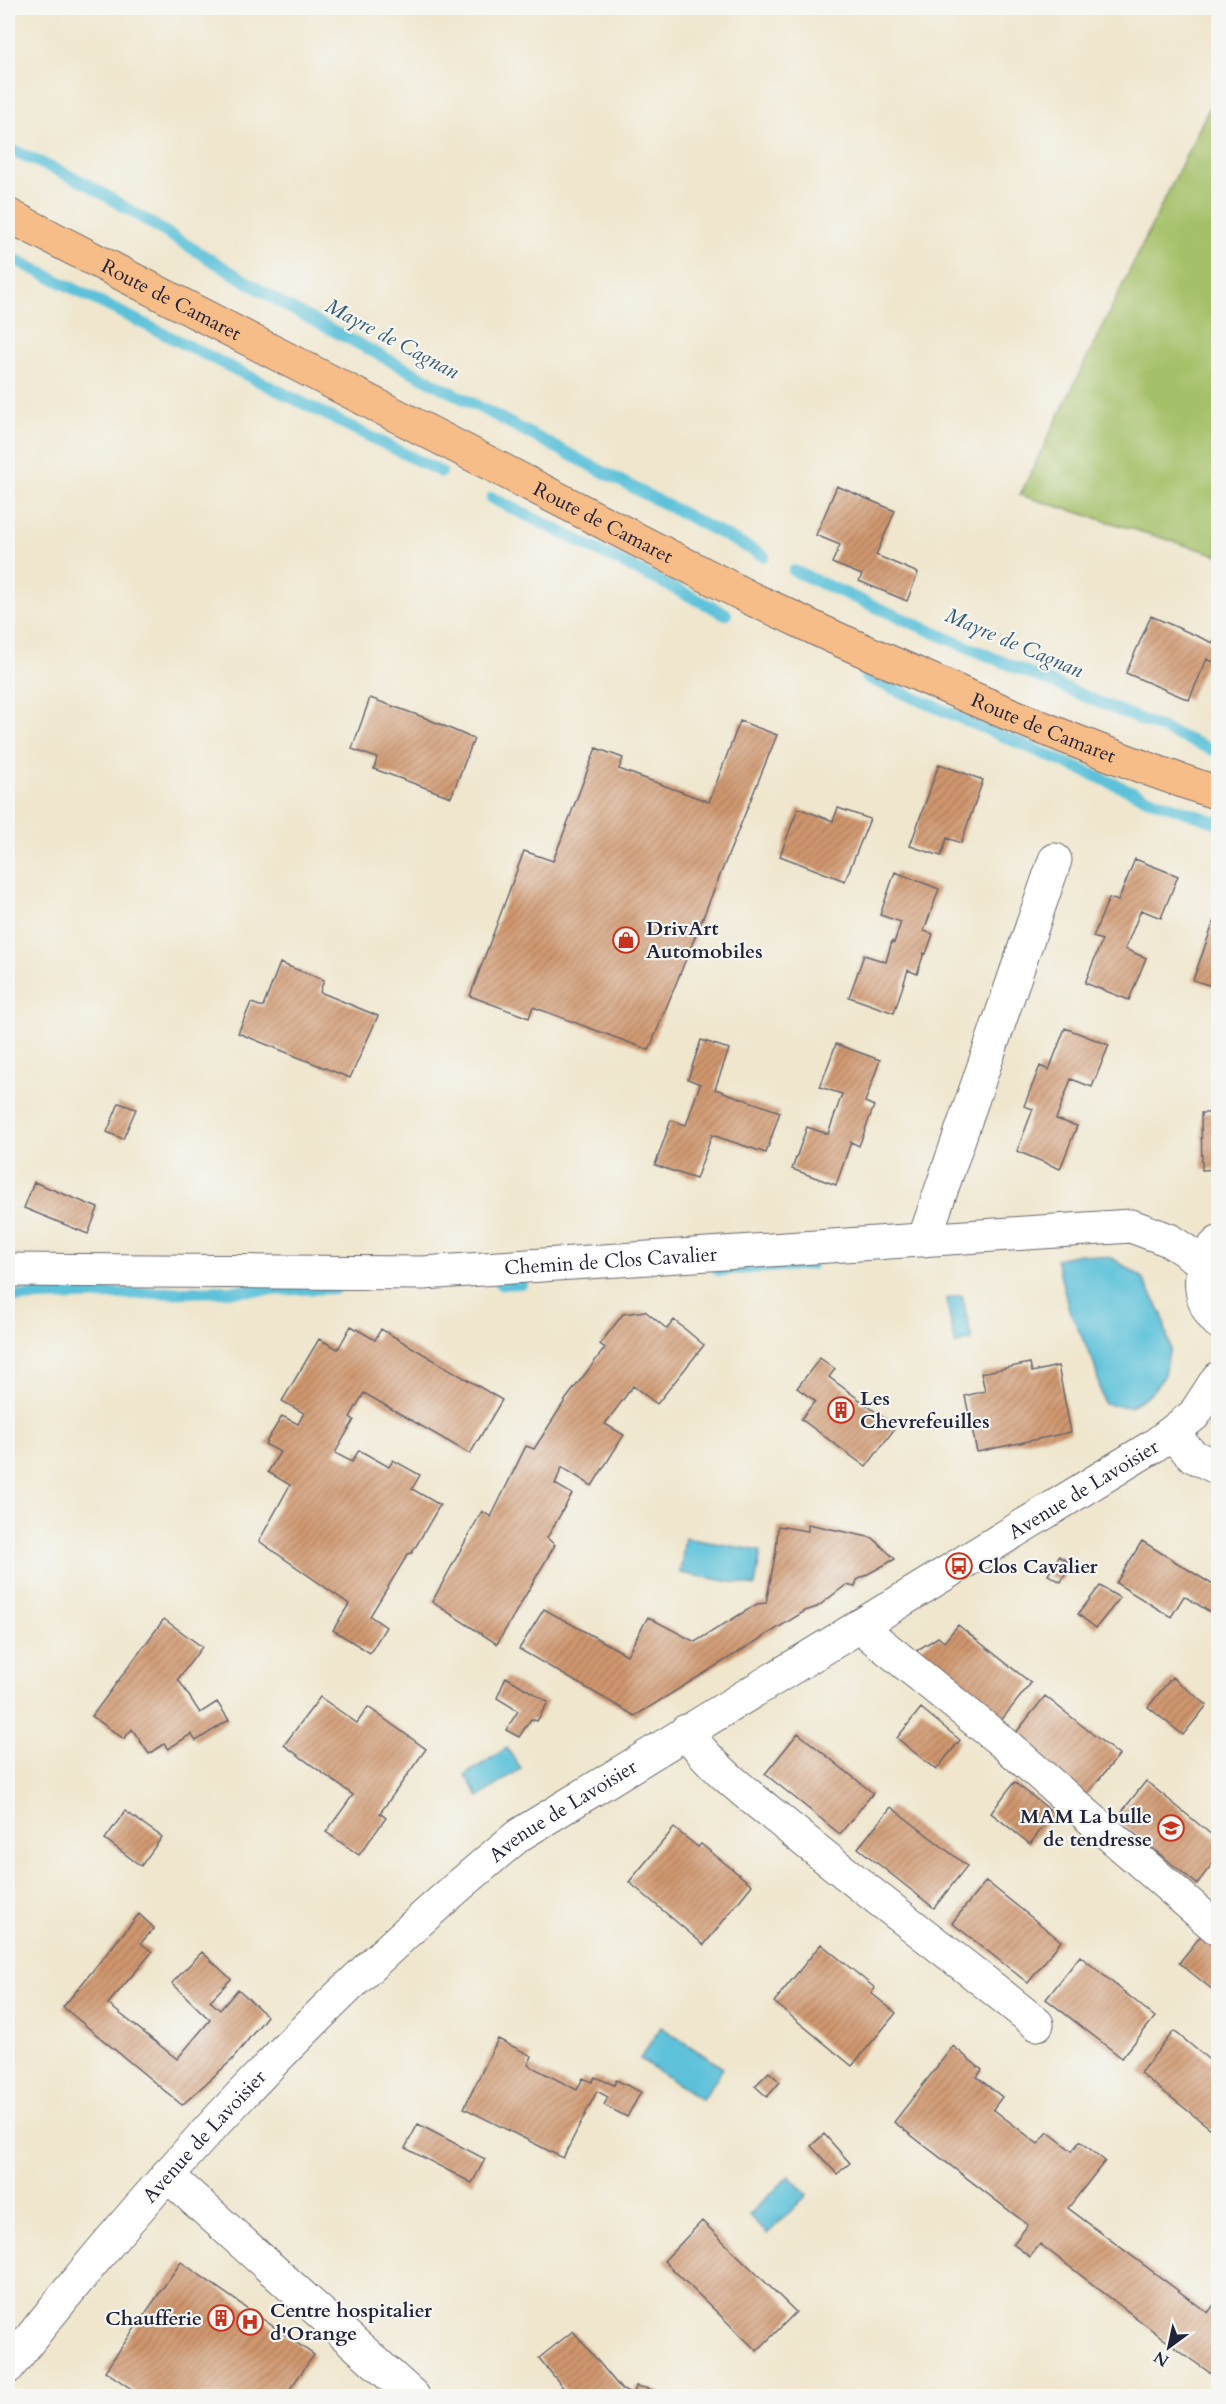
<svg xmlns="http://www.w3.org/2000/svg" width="1226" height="2404" font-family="Cardo,serif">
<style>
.green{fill:#a4c067;stroke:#637151;stroke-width:1.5}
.water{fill:#5bc1d9;stroke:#3e728a;stroke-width:1.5}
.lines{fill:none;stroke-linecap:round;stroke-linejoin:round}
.stream{stroke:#5bc1d9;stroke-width:12}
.building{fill:url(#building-hatch)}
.minor-casing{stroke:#6a676e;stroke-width:35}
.major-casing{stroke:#6a676e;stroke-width:35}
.minor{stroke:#fff;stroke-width:33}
.major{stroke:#f7bd88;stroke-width:33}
.labels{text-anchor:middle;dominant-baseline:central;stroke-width:4.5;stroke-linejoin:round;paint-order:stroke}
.street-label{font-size:20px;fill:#22223b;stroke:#f6f6f2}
.poi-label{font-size:20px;font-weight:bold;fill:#22223b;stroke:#f6f6f2;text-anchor:start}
.water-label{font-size:21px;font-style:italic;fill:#365a72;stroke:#f6f6f2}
</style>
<defs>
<pattern id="building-hatch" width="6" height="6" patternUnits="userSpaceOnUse" patternTransform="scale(1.5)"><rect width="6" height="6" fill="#d0976e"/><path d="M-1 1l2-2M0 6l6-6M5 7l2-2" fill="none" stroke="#a87b5c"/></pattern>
</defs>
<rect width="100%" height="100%" fill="#f6f6f2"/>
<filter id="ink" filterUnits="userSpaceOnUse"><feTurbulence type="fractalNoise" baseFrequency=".0167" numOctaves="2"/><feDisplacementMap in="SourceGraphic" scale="12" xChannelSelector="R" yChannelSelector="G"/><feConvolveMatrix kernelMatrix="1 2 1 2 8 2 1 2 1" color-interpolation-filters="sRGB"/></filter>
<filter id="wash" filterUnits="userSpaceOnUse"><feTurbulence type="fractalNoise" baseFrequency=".008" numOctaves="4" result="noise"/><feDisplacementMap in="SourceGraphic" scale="24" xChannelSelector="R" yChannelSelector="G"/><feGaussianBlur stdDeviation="1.35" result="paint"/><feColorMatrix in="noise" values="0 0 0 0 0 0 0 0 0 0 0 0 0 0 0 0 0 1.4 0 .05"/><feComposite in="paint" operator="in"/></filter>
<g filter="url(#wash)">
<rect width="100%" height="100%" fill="#efe6cd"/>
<path class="green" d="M1218,90V555L1020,495Z"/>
<path class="water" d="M1080,1254L1112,1258L1142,1277L1162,1314L1170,1348L1163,1378L1150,1394L1129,1407L1104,1404L1094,1363L1069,1309L1056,1259Z
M962,1295L972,1340L955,1344L946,1298Z
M685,1538L761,1551L755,1586L680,1573Z
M507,1748L521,1768L479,1797L465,1775Z
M661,2027L723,2068L702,2100L640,2059Z
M789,2176L807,2195L767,2234L749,2215Z"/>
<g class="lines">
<path class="stream" d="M8,148L87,184L288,307L764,556
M8,256L441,472
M492,498L726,614
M794,571L967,647L1218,752
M866,677L1149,799L1218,823
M718,1270L811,1264
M501,1284L522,1283
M8,1297L336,1288"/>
</g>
<g id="blocks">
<path class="building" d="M837,486L895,511L876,555L918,573L907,601L859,581L862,575L832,563L840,545L816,535Z
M1151,616L1213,643L1218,631V664L1207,659L1189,700L1126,673Z
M370,698L423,717L474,739L451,797L374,769L377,758L352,749Z
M740,721L777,735L649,1050L533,1007L529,1018L470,996L524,851L553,861L596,748L623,758L619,769L709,802Z
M939,764L983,780L961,843L947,838L941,856L910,846Z
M798,808L833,821L838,808L870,819L845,881L780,856Z
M1135,859L1178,876L1161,918L1141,910L1125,949L1146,958L1129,1000L1085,983L1102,940L1093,937L1101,917L1109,898L1118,901Z
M895,872L939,889L924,931L933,934L926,954L924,953L917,974L908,970L894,1013L849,997L864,955L886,962L892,941L894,943L901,922L880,915Z
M1215,918L1218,920V988L1193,980Z
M280,963L324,980L320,992L378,1016L350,1078L238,1033L251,1003L263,1007Z
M1065,1028L1109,1045L1092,1087L1071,1079L1056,1119L1077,1126L1060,1169L1017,1151L1033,1109L1024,1106L1040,1066L1049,1070Z
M701,1040L729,1049L715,1089L780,1112L766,1153L712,1135L696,1179L655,1165L671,1120L686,1125L700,1084L688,1079Z
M836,1044L880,1060L865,1102L874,1106L859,1146L851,1142L836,1185L792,1169L807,1127L828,1134L842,1094L820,1087Z
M119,1103L136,1109L123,1139L107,1132Z
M1201,1113H1218V1169L1202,1170Z
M34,1182L98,1208L88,1234L24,1208Z
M645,1311L667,1329L674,1320L704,1345L657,1404L633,1386L605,1424L624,1435L592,1486L562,1467L555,1484L572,1494L547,1538L555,1545L497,1644L432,1602L482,1511L491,1517L526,1446L534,1449L566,1399L605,1348L600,1344L623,1314Z
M351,1326L375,1340L381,1329L502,1400L470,1454L364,1393L350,1417L354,1420L335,1453L352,1462L359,1450L389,1467L393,1460L420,1475L412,1489L440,1505L412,1553L408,1554L370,1616L386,1627L370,1653L333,1630L349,1604L259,1541L290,1485L268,1472L280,1452L265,1444L282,1416L298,1424L304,1413L282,1401L319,1339L338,1349Z
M820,1358L835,1369L829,1377L896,1427L866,1467L801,1419L815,1401L797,1388Z
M1030,1363L1032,1372L1058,1366L1071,1432L977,1452L965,1396L985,1391L981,1373Z
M808,1524L873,1538L895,1559L857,1580L855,1587L846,1585L817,1607L805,1611L635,1716L519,1649L544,1609L627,1655L648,1617L695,1642L757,1604L766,1603L776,1551L778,1526L808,1531Z
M1142,1541L1218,1588V1617L1184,1596L1171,1617L1116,1583Z
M1059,1556L1071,1563L1061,1582L1048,1575Z
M1100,1586L1120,1598L1096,1628L1078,1614Z
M164,1619L202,1647L178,1679L200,1713L217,1702L229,1720L196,1741L191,1734L168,1749L164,1744L149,1754L132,1729L124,1739L92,1716Z
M958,1625L1031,1683L996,1727L908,1656L938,1637L944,1642Z
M506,1677L548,1702L537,1721L531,1719L519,1737L506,1730L518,1711L497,1698Z
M1172,1677L1207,1705L1183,1735L1148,1707Z
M1045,1696L1119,1755L1084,1798L1011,1739Z
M320,1697L357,1723L368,1707L426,1749L380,1813L386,1818L359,1855L326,1832L353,1795L284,1745Z
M921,1708L960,1740L936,1770L897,1738Z
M798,1733L873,1793L840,1834L765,1774Z
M1146,1781L1218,1840V1856L1197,1884L1116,1819Z
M1014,1782L1054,1813L1030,1844L991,1813Z
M891,1807L967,1866L934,1908L858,1848Z
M125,1811L162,1837L141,1866L105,1839Z
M674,1828L698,1847L701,1844L752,1885L704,1945L629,1882Z
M986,1881L1061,1941L1028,1983L952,1923Z
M139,1914L154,1928L141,1943L152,1952L108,2004L177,2059L210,2020L172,1983L202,1952L231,1979L210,2001L220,2010L238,1989L267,2016L232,2060L182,2105L63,2007Z
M1203,1933L1218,1945V1994L1179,1963Z
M821,1944L875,1988L871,1993L896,2013L852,2066L774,2002Z
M1080,1956L1155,2017L1122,2058L1046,1999Z
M1174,2031L1218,2067V2130L1216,2133L1140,2073Z
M498,2039L532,2056L528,2065L577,2090L583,2078L592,2082L595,2077L614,2085L616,2080L641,2092L627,2117L604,2105L608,2097L597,2091L563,2158L464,2108Z
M953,2046L982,2070L977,2077L1002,2097L993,2109L1038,2144L1048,2132L1072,2151L1080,2141L1105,2161L1068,2208L1208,2313L1218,2299V2374L1216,2377L1186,2356L1040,2244L1030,2257L1013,2244L1028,2225L894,2122Z
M769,2072L780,2082L767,2097L755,2086Z
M418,2124L485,2159L472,2183L405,2148Z
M824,2134L850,2163L837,2174L811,2146Z
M702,2221L796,2312L757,2351L664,2261Z
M181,2262L314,2355L285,2396H142L105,2371Z
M573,2331L622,2390L634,2393L636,2386L658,2391L657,2396H570L539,2358Z"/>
</g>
</g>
<g filter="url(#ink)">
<use href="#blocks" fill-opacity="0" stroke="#6a676e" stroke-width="1.5"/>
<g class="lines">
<g class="minor-casing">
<g id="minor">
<path d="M924,1240L1055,860"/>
<path d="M1218,1243C1195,1264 1197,1301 1218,1322"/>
<path id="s1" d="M8,1270L423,1273L1131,1226L1169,1240L1204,1263"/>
<path d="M1171,1434L1193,1456L1218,1468"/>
<path d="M859,1626L1006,1745L1218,1929"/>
<path d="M686,1731C712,1770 756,1800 793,1831C873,1897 957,1958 1037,2024"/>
<path d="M167,2175L413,2396"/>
<path id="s2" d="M8,2367C159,2173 328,1992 519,1835L1155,1445L1194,1415L1218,1378"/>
</g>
</g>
<g class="major-casing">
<g id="major">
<path id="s3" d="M8,215L756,601C787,614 816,630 847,643C968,697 1092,752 1218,793"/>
</g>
</g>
<use href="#minor" class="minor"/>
<use href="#major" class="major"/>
</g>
</g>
<defs>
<g id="shop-ring" transform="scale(1.35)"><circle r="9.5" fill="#f6f6f2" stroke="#c8321e" stroke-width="1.5"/><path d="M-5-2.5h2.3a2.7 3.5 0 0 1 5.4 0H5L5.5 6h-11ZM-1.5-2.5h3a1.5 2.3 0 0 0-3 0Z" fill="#c8321e"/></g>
<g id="building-ring" transform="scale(1.35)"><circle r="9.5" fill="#f6f6f2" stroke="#c8321e" stroke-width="1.5"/><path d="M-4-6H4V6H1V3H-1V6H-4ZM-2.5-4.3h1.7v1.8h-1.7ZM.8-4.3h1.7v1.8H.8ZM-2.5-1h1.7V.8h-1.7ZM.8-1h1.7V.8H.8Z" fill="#c8321e"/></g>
<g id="bus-ring" transform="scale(1.35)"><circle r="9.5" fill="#f6f6f2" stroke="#c8321e" stroke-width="1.5"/><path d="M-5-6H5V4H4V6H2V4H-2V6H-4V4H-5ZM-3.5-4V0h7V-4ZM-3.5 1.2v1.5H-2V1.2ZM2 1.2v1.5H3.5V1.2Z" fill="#c8321e"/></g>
<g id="school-ring" transform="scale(1.35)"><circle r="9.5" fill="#f6f6f2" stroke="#c8321e" stroke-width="1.5"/><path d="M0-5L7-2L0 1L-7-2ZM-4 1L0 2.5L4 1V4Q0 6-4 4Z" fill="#c8321e"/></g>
<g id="hospital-ring" transform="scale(1.35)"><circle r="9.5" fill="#f6f6f2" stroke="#c8321e" stroke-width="1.5"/><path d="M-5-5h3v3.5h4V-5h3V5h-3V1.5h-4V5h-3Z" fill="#c8321e"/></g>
</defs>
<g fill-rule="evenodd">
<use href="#shop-ring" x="626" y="940"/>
<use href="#building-ring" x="841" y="1410"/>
<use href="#bus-ring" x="959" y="1566"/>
<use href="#school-ring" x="1171" y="1828"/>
<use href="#building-ring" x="221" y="2318"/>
<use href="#hospital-ring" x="250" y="2322"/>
</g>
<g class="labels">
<g class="street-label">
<text stroke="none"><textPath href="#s3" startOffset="184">Route de Camaret</textPath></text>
<text stroke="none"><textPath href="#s3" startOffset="670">Route de Camaret</textPath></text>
<text stroke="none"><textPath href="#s3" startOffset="1156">Route de Camaret</textPath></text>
<text stroke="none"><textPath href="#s1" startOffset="603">Chemin de Clos Cavalier</textPath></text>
<text stroke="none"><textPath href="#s2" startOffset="1401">Avenue de Lavoisier</textPath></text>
<text stroke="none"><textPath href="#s2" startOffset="789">Avenue de Lavoisier</textPath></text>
<text stroke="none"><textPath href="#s2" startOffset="303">Avenue de Lavoisier</textPath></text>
</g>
<g class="poi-label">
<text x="646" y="928">DrivArt<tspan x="646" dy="23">Automobiles</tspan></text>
<text x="860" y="1398">Les<tspan x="860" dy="23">Chevrefeuilles</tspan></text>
<text x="978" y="1566">Clos Cavalier</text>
<text x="1152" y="1816" text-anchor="end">MAM La bulle<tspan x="1152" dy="23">de tendresse</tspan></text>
<text x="270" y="2310">Centre hospitalier<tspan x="270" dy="23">d'Orange</tspan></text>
<text x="202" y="2318" text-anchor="end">Chaufferie</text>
</g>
<g class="water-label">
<text transform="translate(392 339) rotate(28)">Mayre de Cagnan</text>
<text transform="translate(1014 643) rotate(23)">Mayre de Cagnan</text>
</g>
</g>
<rect width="1226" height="2404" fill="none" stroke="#f6f6f2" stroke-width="30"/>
<g transform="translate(1169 2347) rotate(213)" stroke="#f6f6f2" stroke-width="4.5" paint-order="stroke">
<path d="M0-4.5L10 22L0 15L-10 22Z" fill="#22223b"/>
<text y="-9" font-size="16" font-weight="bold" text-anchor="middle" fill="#22223b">N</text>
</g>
</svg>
